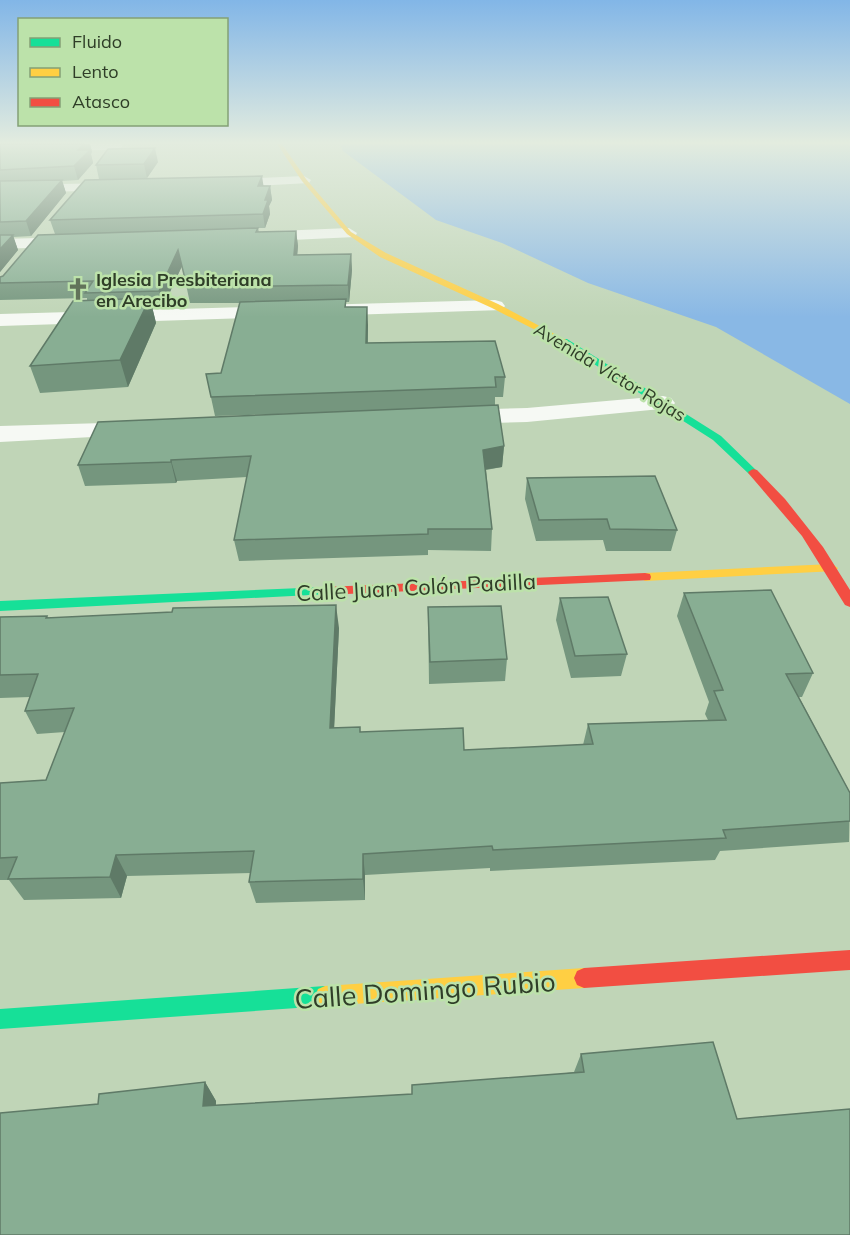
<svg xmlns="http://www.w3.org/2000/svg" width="850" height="1235" font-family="Mulish,sans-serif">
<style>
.water{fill:#89b8e5}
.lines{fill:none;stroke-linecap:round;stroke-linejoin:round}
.street{fill:#f6f9f4;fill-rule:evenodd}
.fast{fill:#16e098;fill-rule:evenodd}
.slow{fill:#ffcf43;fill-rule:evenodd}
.jam{fill:#f24e42;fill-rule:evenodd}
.wall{fill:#75967e}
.shaded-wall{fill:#5f7a67}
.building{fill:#88ae93;stroke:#5f7a67;stroke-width:1.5}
.labels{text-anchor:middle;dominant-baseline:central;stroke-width:5;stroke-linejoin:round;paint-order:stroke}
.far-poi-label{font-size:18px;font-weight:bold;fill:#2f3e28;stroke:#bce2aa;text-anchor:start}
.far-street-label{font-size:18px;fill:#2f3e28;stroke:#bce2aa}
.street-label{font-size:22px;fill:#2f3e28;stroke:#bce2aa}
.near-street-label{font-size:27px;fill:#2f3e28;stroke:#bce2aa}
</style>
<rect width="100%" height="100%" fill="#c0d5b7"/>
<path class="water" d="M850,144V404L716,327L588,283L502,243L436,220L343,151L340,144Z"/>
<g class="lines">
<path class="street" d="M0,144H122L123,146L117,150L0,151Z
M304,176L311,180L309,183L218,188L211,184L218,180Z
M121,183L126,184L128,187L126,190L0,193V185Z
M349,228L357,233L355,237L251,242L243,237L251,232Z
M76,237L82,238L85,242L82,246L0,249V239Z
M495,300L502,302L505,306L502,310L0,326V314Z
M663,396L671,398L675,403L671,408L527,422L454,424L445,422L442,417L445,412L454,410L527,408Z
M139,422L148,424L151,429L148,434L0,442V426Z"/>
<path class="fast" d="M561,339H567L721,436L758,472L753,475L749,474L713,440L561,343Z
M325,587L332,591L330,594L0,611V601Z
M325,986L332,989L335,996L332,1003L325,1006L0,1029V1009Z"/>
<path class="slow" d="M277,144H282L306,179L351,232L386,253L498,304L568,341L561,343L492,308L380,257L347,234L302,181Z
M832,564L838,568L836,571L645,581L639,577L645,573Z
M584,968L591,971L594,978L591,985L584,988L325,1006L318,1003L315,996L318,989L325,986Z"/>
<path class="jam" d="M753,469L757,470L785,499L823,547L850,590V607L845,605L802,536L749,474L748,472Z
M645,573L650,574L651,577L650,580L325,595L318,591L325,587Z
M850,950V970L584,988L577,985L574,978L577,971L584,968Z"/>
</g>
<path class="wall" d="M0,144H90L92,152L91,154L93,163L78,180L62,181L66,193L31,236L13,237L18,250L0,272Z
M158,162L147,178L270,186L272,200L269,206L270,214L265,228H258L259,232L296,231L298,246L297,255L351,254L352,270L349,302H346V307L368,325V343L505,377L503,397H495V406L504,446L502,467L486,470L492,529L491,551L428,550V555L239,561L234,540L247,477L177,481L176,483L85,486L78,465L341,412L215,416L206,374L221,373L240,303H190L182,266L163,307H152L156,323L128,387L40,393L30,366L87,300V298L0,300V277L3,276L55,234L50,220L99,179L96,165Z
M527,478L677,530L671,551H606L603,540L536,541L525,499Z
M684,593L813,673L802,697H799L850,793L849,842L720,851L715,860L490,871V868L365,875V900L256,903L249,882L251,873L127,876L121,898L24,900L9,880H0V783L46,780L65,732L37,734L25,711L30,697L0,698V617L47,616L49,618L339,628L334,728L464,750L583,745L588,724L708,720L705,714L709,702L677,616Z
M560,598L627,654L621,676L571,678L556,620Z
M428,607L507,659L505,681L429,684Z
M581,1054L737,1119L850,1235L98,1104L205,1082L216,1101V1105L412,1094L574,1072Z"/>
<path class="shaded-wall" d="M84,144H90L92,152L91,154L93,163L78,180L74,166L78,150Z
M155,148L158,162L147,178L144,164Z
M262,176L264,189L258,186Z
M62,180L66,193L31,236L26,221Z
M270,186L272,200L269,206L270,214L265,228L263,214L265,200Z
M296,231L298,246L296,270L294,255Z
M13,235L18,250L0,272V249Z
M178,250L182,266L163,307L159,291Z
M351,254L352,270L349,302L348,285Z
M150,298L156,323L128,387L120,360Z
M367,307L368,325L367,362L366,343Z
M504,446L502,467L482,470L483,450Z
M171,460L177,481L176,483L171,462Z
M336,605L339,628L333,751L330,728Z
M363,854L365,875V900L363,879Z
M116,855L127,876L121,898L110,877Z
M205,1082L216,1101L215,1124L203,1106Z"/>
<path class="building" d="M0,144H84L78,150H90L74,166L0,170Z
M155,148L144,164L96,165L108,149Z
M262,176L258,186H270L265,200H268L263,214L50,220L85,180Z
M62,180L26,221L0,222V181Z
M258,228L256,232L296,231L294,255L351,254L348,285L187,287L178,250L159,291L85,293L93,281L0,283V277L3,276L38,235Z
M0,235H13L0,249Z
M150,298L120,360L30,366L73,301Z
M346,299L345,307H367L366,343L495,341L505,377H495L496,387L211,397L206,374L221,373L240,302Z
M498,405L504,446L483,450L492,529H428V534L234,540L251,456L171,460V462L78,465L98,422Z
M655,476L677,530L610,529L607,519L539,520L527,478Z
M771,590L813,673L786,674L850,793V821L723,830L726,838L493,850L492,846L363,854V879L249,882L254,851L116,855L110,877L8,879L17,857L0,858V783L46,780L74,708L25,711L38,674L0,675V617L47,616L46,618L172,612L173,608L336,605L330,728L360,727V732L463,728L464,750L593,744L588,724L726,720L714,691L723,690L684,593Z
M608,597L627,654L575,656L560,598Z
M501,606L507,659L430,662L428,607Z
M713,1042L737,1119L850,1109V1235H0V1113L98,1104L99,1094L205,1082L203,1106L412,1094V1085L584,1072L581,1054Z"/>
<linearGradient id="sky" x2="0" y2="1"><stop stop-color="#82b6e7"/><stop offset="0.45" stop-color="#e3ecdf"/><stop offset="1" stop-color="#e3ecdf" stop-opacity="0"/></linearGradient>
<rect width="850" height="317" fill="url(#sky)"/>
<defs>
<g id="church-bare" transform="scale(1.8)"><path d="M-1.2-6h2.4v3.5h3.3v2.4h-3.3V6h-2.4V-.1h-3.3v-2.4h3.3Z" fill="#62735a" stroke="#bce2aa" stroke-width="2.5" paint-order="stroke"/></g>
</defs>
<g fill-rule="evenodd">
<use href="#church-bare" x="78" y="289"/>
</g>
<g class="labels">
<g class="far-poi-label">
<text x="96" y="279">Iglesia Presbiteriana<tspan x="96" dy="21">en Arecibo</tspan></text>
</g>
<g class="far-street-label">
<text transform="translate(610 372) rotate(31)">Avenida Víctor Rojas</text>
</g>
<g class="street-label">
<text transform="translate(416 587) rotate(-3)">Calle Juan Colón Padilla</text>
</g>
<g class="near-street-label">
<text transform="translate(425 990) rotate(-4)">Calle Domingo Rubio</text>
</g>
</g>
<rect x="18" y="18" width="210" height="108" fill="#bce2aa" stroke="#84a076" stroke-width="1.5"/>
<rect x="30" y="38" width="30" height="9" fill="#16e098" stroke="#84a076" stroke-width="1.5"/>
<text x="72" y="48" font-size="18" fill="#2f3e28">Fluido</text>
<rect x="30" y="68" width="30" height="9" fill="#ffcf43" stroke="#84a076" stroke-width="1.5"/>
<text x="72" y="78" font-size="18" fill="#2f3e28">Lento</text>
<rect x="30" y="98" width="30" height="9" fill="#f24e42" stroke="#84a076" stroke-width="1.5"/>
<text x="72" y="108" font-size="18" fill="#2f3e28">Atasco</text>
</svg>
